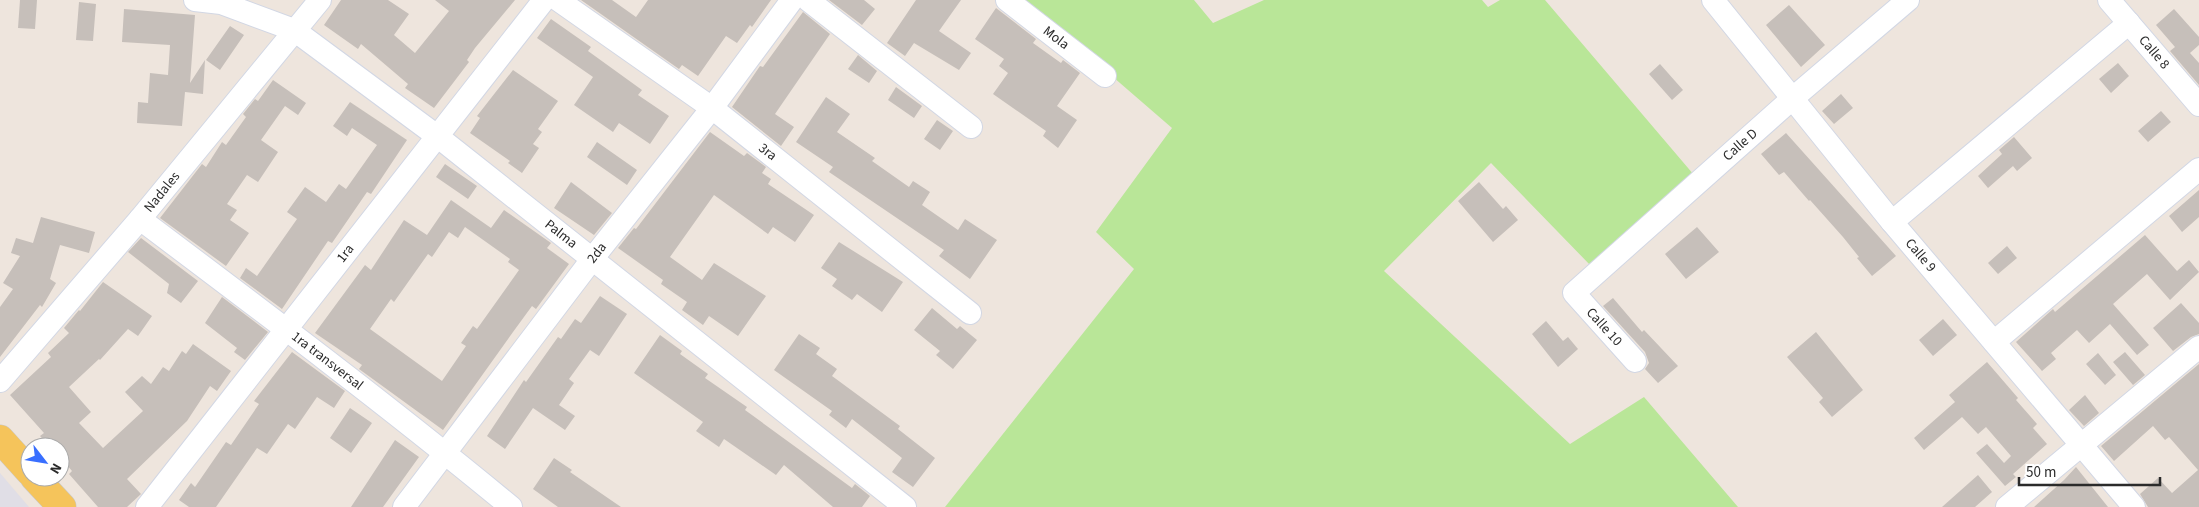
<svg xmlns="http://www.w3.org/2000/svg" width="2199" height="507" font-family="'Source Sans 3',sans-serif">
<style>
.industrial{fill:#e0dee6}
.green{fill:#b9e698}
.building{fill:#c6bfba;fill-rule:evenodd}
.lines{fill:none;stroke-linecap:round;stroke-linejoin:round}
.minor-casing{stroke:#d2d7e4;stroke-width:24}
.major-casing{stroke:#c8c8c8;stroke-width:29}
.minor{stroke:#fff;stroke-width:22}
.major{stroke:#f5c45b;stroke-width:28}
.labels{text-anchor:middle;dominant-baseline:central;stroke-width:4.5;stroke-linejoin:round;paint-order:stroke}
.street-label{font-size:14px;fill:#2b2b2b;stroke:#fff}
</style>
<rect width="100%" height="100%" fill="#eee5dd"/>
<path class="industrial" d="M0,473L29,507H0Z"/>
<path class="green" d="M1024,0H1194L1213,23L1264,0H1482L1488,7L1500,0H1545L1694,175L1591,266L1491,163L1384,271L1570,444L1644,397L1738,507H945L1134,269L1096,232L1172,128Z"/>
<path class="building" d="M20,0H37L35,29L18,28Z
M341,0H388L409,14L394,35L415,53L449,11L435,0H515L475,48L467,60L469,62L434,108L405,88L408,84L361,44L358,49L324,25Z
M581,0H612L636,17L648,0H771L752,27L750,25L737,43L726,36L698,76L682,65L679,69Z
M829,0H864L875,9L862,25Z
M916,0H961L939,31L971,53L959,70L914,43L905,56L887,43Z
M79,2L96,4L93,41L76,40Z
M1789,5L1825,45L1801,67L1766,25Z
M996,8L1036,39L1033,43L1061,63L1063,60L1080,73L1057,106L1077,120L1058,148L1043,136L1046,131L993,94L1008,73L999,66L1004,59L975,39Z
M124,9L195,15L190,83L205,60L203,94L185,92L182,126L137,123L138,102L148,103L150,73L168,75L170,45L122,42Z
M2174,9L2199,37V45L2190,53L2199,63V85L2170,51L2175,47L2156,25Z
M803,12L830,34L775,114L794,127L781,146L732,107L760,66L763,67Z
M551,19L591,47L588,51L642,90L638,95L669,116L650,144L619,123L613,132L574,105L593,77L537,38Z
M230,26L244,35L220,70L206,60Z
M858,55L877,71L869,83L848,69Z
M2118,63L2129,76L2111,93L2099,79Z
M1660,64L1683,90L1672,100L1649,74Z
M513,70L558,101L538,129L542,132L533,144L539,148L522,173L508,163L510,161L470,133L480,118L477,116Z
M273,80L306,103L298,115L285,106L261,140L278,152L258,182L247,175L227,204L237,210L230,220L249,233L226,266L160,218L202,164L206,167L222,142L226,145L246,117L243,114L255,99L258,101Z
M896,87L922,106L914,118L888,100Z
M1841,94L1853,108L1834,124L1822,111Z
M826,97L850,114L837,132L875,158L872,161L909,187L913,181L930,192L922,205L958,230L965,219L997,240L970,279L939,256L944,250L829,172L833,167L796,142Z
M350,102L407,140L371,194L367,192L332,243L328,241L282,309L240,278L246,268L257,276L297,219L287,212L305,187L326,202L339,184L346,189L377,145L352,128L347,136L333,126Z
M2161,111L2171,122L2148,142L2138,131Z
M937,120L953,131L940,150L924,139Z
M710,132L744,156L747,153L766,167L762,173L771,179L768,184L814,215L795,242L773,227L768,234L714,195L670,257L702,280L714,263L766,296L738,336L709,316L703,325L682,310L687,302L661,284L663,280L618,248L634,228L636,229Z
M1786,133L1896,256L1872,276L1857,258L1859,257L1843,237L1810,200L1809,201L1784,172L1779,175L1761,154Z
M2014,137L2032,158L2017,171L2013,166L1988,188L1978,176L2002,154L1999,150Z
M597,142L637,170L627,185L587,157Z
M445,164L477,186L468,199L436,177Z
M571,182L612,213L594,235L554,208Z
M1479,182L1503,209L1506,206L1518,220L1493,242L1458,201Z
M2199,190V217L2182,232L2169,216Z
M451,200L491,228L504,210L551,243L547,248L569,264L536,309L532,306L513,332L443,430L359,369L362,365L315,333L365,265L371,270L404,220L427,235ZM465,227L510,259L508,262L519,270L477,329L473,326L461,343L466,346L442,381L370,329L391,299L394,302L428,254L432,257L449,232L458,238Z
M41,217L95,232L89,253L60,245L50,279L56,283L42,307L40,305L0,357V307L13,289L3,283L20,256L11,253L16,238L33,243Z
M1697,227L1719,252L1686,279L1665,254Z
M2145,235L2177,271L2189,260L2199,272L2170,300L2147,274L2113,304L2149,345L2137,355L2110,324L2089,343L2077,330L2051,353L2056,359L2042,371L2016,342L2053,309L2055,312Z
M141,238L198,281L181,303L167,293L169,284L128,252Z
M839,242L903,282L882,312L857,294L852,300L832,286L837,279L821,268Z
M2007,246L2017,258L1998,274L1988,263Z
M103,282L152,316L138,336L128,329L100,360L99,359L69,387L91,412L79,423L103,448L143,411L125,392L142,376L151,384L163,367L169,371L182,351L186,354L193,344L231,371L217,391L210,386L187,421L127,479L141,494L127,507H98L69,474L72,471L60,457V447H50L40,436L44,433L10,395L51,357L48,353L69,333L64,328L79,310L80,311Z
M600,296L627,314L599,356L590,350L569,379L574,383L559,405L575,416L565,430L533,408L505,449L487,436L524,380L526,382L558,337L561,339L575,319L581,323Z
M222,297L268,332L245,360L234,352L237,348L205,323Z
M1613,298L1642,332L1644,330L1678,366L1658,383L1645,369L1649,363L1645,352L1603,306Z
M2181,303L2199,323V334L2191,337L2173,351L2153,328Z
M932,308L957,329L960,326L977,340L953,369L936,355L940,351L914,330Z
M1943,319L1957,335L1933,356L1919,340Z
M1546,321L1563,341L1568,337L1578,349L1558,367L1532,334Z
M1816,332L1863,390L1832,417L1819,402L1823,398L1787,357Z
M799,334L820,348L816,354L837,369L832,376L900,426L898,429L935,458L913,487L892,472L902,458L852,419L846,428L829,415L832,411L774,370Z
M660,335L682,351L680,354L708,374L705,378L747,407L745,410L852,488L855,484L870,496L862,507H833L784,465L776,475L724,439L719,447L696,431L703,422L634,373Z
M292,352L345,391L334,408L317,397L295,429L288,424L267,454L257,448L216,507H189L179,500L191,483L195,487L226,442L231,445L259,404L254,401Z
M2125,352L2145,375L2133,385L2113,362Z
M2098,353L2116,375L2105,385L2086,364Z
M1987,362L2018,398L2016,400L2037,424L2033,428L2047,444L2013,474L2016,477L2005,486L1976,453L1987,444L2004,463L2011,456L1986,427L1978,434L1962,417L1924,450L1914,438L1955,402L1949,395Z
M2199,364V507H2148L2140,494L2158,478L2172,493L2198,470L2169,437L2165,440L2153,426L2114,461L2101,446Z
M2085,395L2099,413L2084,426L2069,410Z
M350,408L372,423L351,453L330,438Z
M395,440L419,457L383,507H351Z
M554,458L572,470L570,472L621,507H558L533,489Z
M2076,467L2108,507H2034L2064,480Z
M1978,475L1992,492L1975,507H1942Z"/>
<g class="lines">
<g class="minor-casing">
<g id="minor">
<path id="s1" d="M195,0L221,3L294,30L437,136L905,507"/>
<path id="s2" d="M558,0L712,108L970,313"/>
<path d="M808,0L971,127"/>
<path id="s3" d="M1007,0L1105,76"/>
<path id="s4" d="M1713,0L1892,222L2134,507"/>
<path id="s5" d="M2109,0L2199,105"/>
<path id="s6" d="M140,219C265,313 390,407 511,507"/>
<path d="M1892,222L2129,23"/>
<path d="M1994,342L2199,169"/>
<path id="s7" d="M1635,361L1574,293L1793,98L1908,0"/>
<path id="s8" d="M0,381L140,219L320,0"/>
<path id="s9" d="M147,507L544,0"/>
<path id="s10" d="M404,507L593,258L712,108L792,0"/>
<path d="M2007,507L2199,347"/>
</g>
</g>
<g class="major-casing">
<path id="major" d="M0,439L30,472
M34,477L62,507"/>
</g>
<use href="#minor" class="minor"/>
<use href="#major" class="major"/>
</g>
<g class="labels">
<g class="street-label">
<text stroke="none"><textPath href="#s3" startOffset="62">Mola</textPath></text>
<text stroke="none"><textPath href="#s5" startOffset="69">Calle 8</textPath></text>
<text stroke="none"><textPath href="#s7" startOffset="314">Calle D</textPath></text>
<text stroke="none"><textPath href="#s2" startOffset="259">3ra</textPath></text>
<text stroke="none"><textPath href="#s8" startOffset="249">Nadales</textPath></text>
<text stroke="none"><textPath href="#s1" startOffset="440">Palma</textPath></text>
<text stroke="none"><textPath href="#s9" startOffset="322">1ra</textPath></text>
<text stroke="none"><textPath href="#s10" startOffset="319">2da</textPath></text>
<text stroke="none"><textPath href="#s4" startOffset="329">Calle 9</textPath></text>
<text transform="translate(1604 327) rotate(48)">Calle 10</text>
<text stroke="none"><textPath href="#s6" startOffset="235">1ra transversal</textPath></text>
</g>
</g>
<g transform="translate(45 462) rotate(121)"><circle r="24" fill="#ffffff" stroke="#aaaaaa"/>
<path d="M0-4L9 19L0 12L-9 19Z" fill="#396fff"/>
<text y="-8" font-size="14" font-weight="bold" text-anchor="middle" fill="#2b2b2b">N</text>
</g>
<path d="M2019 477v8h141v-8" fill="none" stroke="#2b2b2b" stroke-width="2.5"/>
<text x="2026" y="477" font-size="15" fill="#2b2b2b" stroke="#ffffff" stroke-width="4" paint-order="stroke">50 m</text>
</svg>
